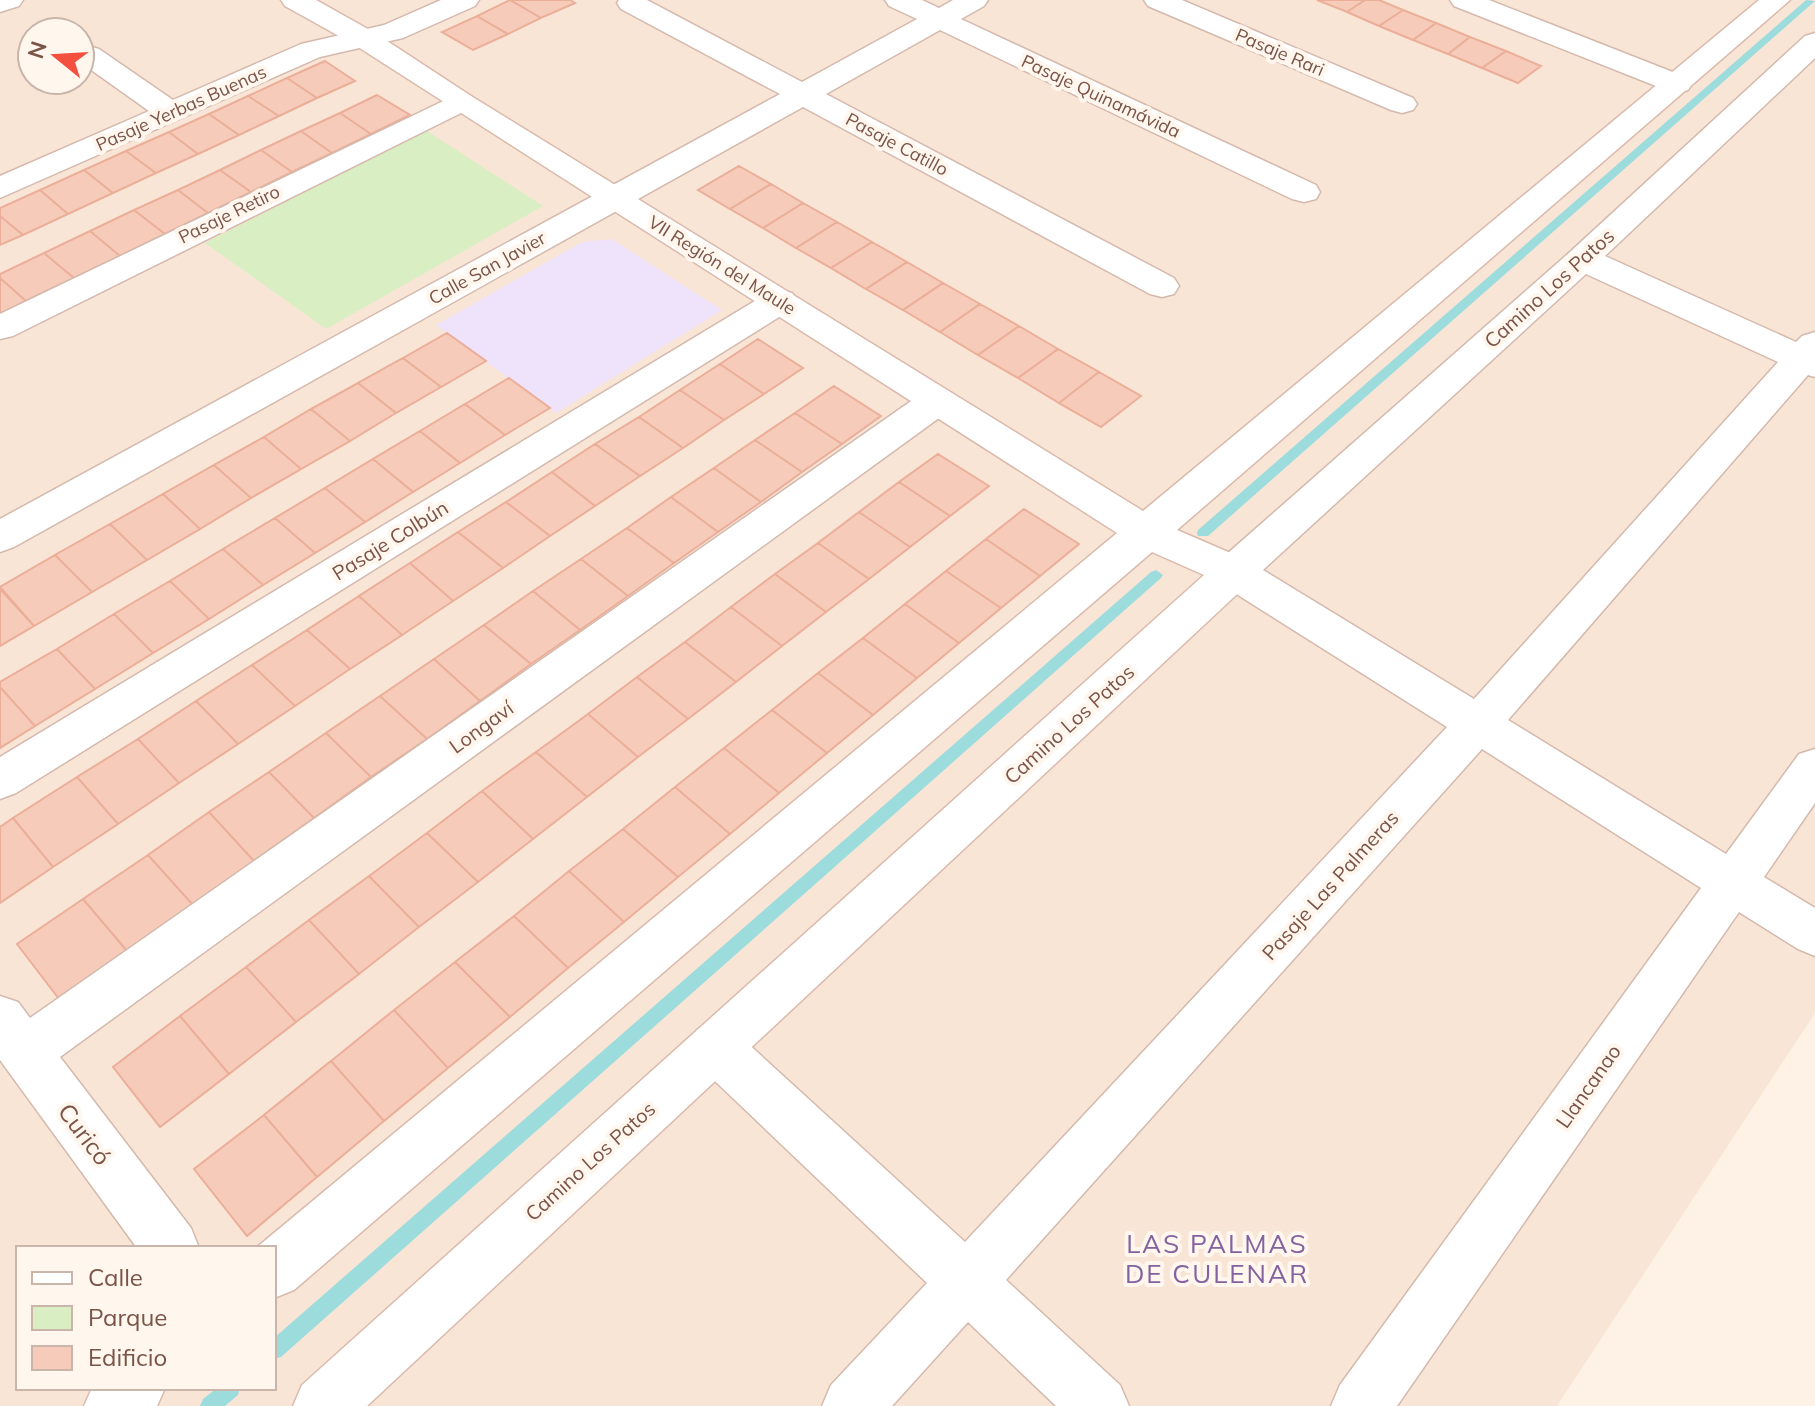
<svg xmlns="http://www.w3.org/2000/svg" width="1815" height="1406" font-family="Mulish,sans-serif">
<style>
.residential{fill:#f9e5d6;fill-rule:evenodd}
.education{fill:#efe2fb}
.green{fill:#d9eec2}
.lines{fill:none;stroke-linecap:round;stroke-linejoin:round}
.stream{fill:#9ddcdd;fill-rule:evenodd}
.building{fill:#f7cbba;stroke:#ebae99;stroke-width:2}
.street-casing{stroke:#d4b9ad;stroke-width:3}
.secondary-casing{stroke:#dabaac;stroke-width:3}
.street{fill:#fff;fill-rule:evenodd}
.secondary{fill:#fff;fill-rule:evenodd}
.labels{text-anchor:middle;dominant-baseline:central;stroke-width:8;stroke-linejoin:round;paint-order:stroke}
.far-street-label{font-size:18px;fill:#7b5347;stroke:#fff6ee}
.street-label{font-size:20px;fill:#7b5347;stroke:#fff6ee}
.near-street-label{font-size:24px;fill:#7b5347;stroke:#fff6ee}
.near-neighbourhood-label{font-size:26px;letter-spacing:2px;fill:#83629f;stroke:#fff6ee}
</style>
<rect width="100%" height="100%" fill="#fef2e6"/>
<path class="residential" d="M0,0H1815V1013L1557,1406H0ZM32,32H80V80H32ZM18,1248H274V1388H18Z"/>
<path class="education" d="M612,239L722,310L556,413L436,325L582,242Z"/>
<path class="green" d="M427,131L543,206L326,329L205,243Z"/>
<g class="lines">
<path class="stream" d="M1806,0L1815,1L1208,536H1198L1197,533L1198,530Z
M1156,570L1163,575L1161,578L281,1357L274,1359V1338L1151,572Z
M217,1388H240L238,1395L225,1406H200L203,1399Z"/>
</g>
<path class="building" d="M510,0H570L575,3L541,18Z
M510,0L541,18L508,34L477,16Z
M1317,0H1365L1347,12Z
M1365,0H1379L1403,10L1379,26L1347,12Z
M1403,10L1436,23L1413,40L1379,26Z
M477,16L508,34L473,50L442,32Z
M1436,23L1470,37L1448,54L1413,40Z
M1470,37L1506,51L1482,68L1448,54Z
M1506,51L1541,66L1518,83L1482,68Z
M325,61L355,81L317,98L287,78Z
M287,78L317,98L279,116L248,96Z
M377,95L410,115L371,134L340,113Z
M248,96L279,116L239,135L209,114Z
M340,113L371,134L332,153L301,131Z
M209,114L239,135L198,154L169,132Z
M301,131L332,153L292,172L261,150Z
M169,132L198,154L156,173L126,151Z
M261,150L292,172L251,192L220,170Z
M126,151L156,173L113,193L84,170Z
M739,166L771,184L730,209L698,190Z
M84,170L113,193L68,214L40,190Z
M220,170L251,192L208,213L178,190Z
M771,184L803,203L763,228L730,209Z
M40,190L68,214L23,235L0,216V208Z
M178,190L208,213L165,234L134,210Z
M803,203L837,222L796,248L763,228Z
M134,210L165,234L120,256L90,231Z
M0,216L23,235L0,245Z
M837,222L872,242L831,268L796,248Z
M90,231L120,256L74,278L44,253Z
M872,242L907,262L866,289L831,268Z
M44,253L74,278L26,301L0,278V274Z
M907,262L943,283L903,310L866,289Z
M0,278L26,301L0,314Z
M943,283L980,304L940,332L903,310Z
M980,304L1019,326L978,355L940,332Z
M1019,326L1058,349L1018,378L978,355Z
M447,333L486,361L441,387L403,358Z
M758,339L803,368L764,394L720,364Z
M1058,349L1099,372L1059,403L1018,378Z
M403,358L441,387L396,413L358,383Z
M720,364L764,394L724,420L680,390Z
M1099,372L1141,396L1101,427L1059,403Z
M509,378L550,408L505,435L465,404Z
M358,383L396,413L350,441L311,409Z
M834,386L881,416L842,444L795,413Z
M680,390L724,420L683,448L639,417Z
M465,404L505,435L460,463L420,431Z
M311,409L350,441L301,469L264,437Z
M795,413L842,444L802,472L755,440Z
M639,417L683,448L640,476L595,444Z
M420,431L460,463L413,492L373,459Z
M264,437L301,469L251,498L214,465Z
M755,440L802,472L761,502L714,468Z
M595,444L640,476L595,506L552,472Z
M938,454L989,486L950,516L899,482Z
M373,459L413,492L365,522L325,488Z
M214,465L251,498L200,529L163,494Z
M714,468L761,502L718,532L671,497Z
M552,472L595,506L550,536L506,502Z
M899,482L950,516L910,547L859,512Z
M325,488L365,522L315,553L275,518Z
M163,494L200,529L147,560L110,524Z
M671,497L718,532L674,563L627,528Z
M506,502L550,536L503,568L458,532Z
M1024,509L1079,544L1040,576L986,539Z
M859,512L910,547L869,579L818,543Z
M275,518L315,553L263,585L223,549Z
M110,524L147,560L92,592L55,555Z
M627,528L674,563L628,596L581,559Z
M458,532L503,568L453,601L410,563Z
M986,539L1040,576L1001,608L946,571Z
M818,543L869,579L826,612L775,574Z
M223,549L263,585L209,619L170,581Z
M55,555L92,592L34,626L0,587Z
M581,559L628,596L580,630L533,591Z
M410,563L453,601L402,635L359,596Z
M946,571L1001,608L959,643L905,604Z
M775,574L826,612L782,646L731,607Z
M170,581L209,619L153,653L114,614Z
M0,589L34,626L0,646Z
M533,591L580,630L531,664L484,625Z
M359,596L402,635L350,669L307,630Z
M905,604L959,643L917,678L863,638Z
M731,607L782,646L736,682L685,642Z
M114,614L153,653L95,689L57,649Z
M484,625L531,664L480,701L434,659Z
M307,630L350,669L295,706L252,665Z
M863,638L917,678L873,715L818,673Z
M685,642L736,682L688,719L637,677Z
M57,649L95,689L35,726L0,687V682Z
M434,659L480,701L427,739L380,696Z
M252,665L295,706L238,744L196,701Z
M818,673L873,715L827,753L772,710Z
M637,677L688,719L638,757L588,714Z
M0,687L35,726L0,748Z
M380,696L427,739L371,777L326,733Z
M196,701L238,744L179,783L138,739Z
M772,710L827,753L779,793L724,748Z
M588,714L638,757L587,797L536,752Z
M326,733L371,777L314,818L269,772Z
M138,739L179,783L118,824L77,777Z
M724,748L779,793L730,834L675,787Z
M536,752L587,797L533,839L482,791Z
M269,772L314,818L254,861L209,812Z
M77,777L118,824L53,867L13,818Z
M675,787L730,834L678,877L623,829Z
M482,791L533,839L478,882L427,833Z
M209,812L254,861L193,905L148,855Z
M13,818L53,867L0,903V827Z
M623,829L678,877L624,922L569,871Z
M427,833L478,882L419,927L369,876Z
M148,855L193,905L127,951L83,899Z
M569,871L624,922L568,968L514,916Z
M369,876L419,927L359,974L309,920Z
M83,899L127,951L59,999L17,944Z
M514,916L568,968L510,1017L455,962Z
M309,920L359,974L296,1022L246,967Z
M455,962L510,1017L448,1068L394,1010Z
M246,967L296,1022L229,1074L180,1016Z
M394,1010L448,1068L384,1121L331,1061Z
M180,1016L229,1074L160,1127L113,1067Z
M331,1061L384,1121L317,1177L264,1115Z
M264,1115L317,1177L247,1236L194,1169Z"/>
<g class="lines">
<g class="street-casing">
<path id="street" d="M0,0H23L19,6L0,12Z
M441,0H479L475,6L403,38L320,57L0,198V176L149,111L80,62V48L89,46L99,49L173,100L301,44L384,25Z
M619,0H647L802,82L917,19L889,6L885,0H922L939,8L953,0H988L984,6L961,19L1316,185L1320,192L1316,199L1304,202L1292,199L940,30L826,94L1174,278L1179,286L1174,294L1162,297L1150,294L803,107L14,547L0,552V519L780,94L621,9L617,3Z
M1144,0H1182L1413,98L1417,104L1413,110L1402,113L1391,110L1148,6Z
M1450,0H1489L1688,78L1692,84L1688,90L1677,93L1666,90L1454,6Z
M1815,33V58L1605,256L1796,342L1802,336L1815,332V377L1808,375L1508,720L1726,854L1799,754L1815,749V803L1764,877L1815,908V956L1798,949L1739,912L1397,1406H1331L1340,1385L1701,888L1482,749L1006,1280L1120,1385L1129,1406H1056L968,1322L892,1406H822L831,1385L927,1283L697,1064L689,1047L697,1030L715,1023L733,1030L965,1242L1447,727L1219,583L1213,572L1219,561L1570,252L1805,36ZM1586,274L1778,362L1474,699L1263,570Z
M460,93L471,96L475,102L471,108L13,336L0,339V314Z
M780,290L792,293L798,301L792,309L16,793L0,799V757L768,293Z
M937,389L950,392L956,401L950,410L60,1057L191,1228L199,1248H137L0,1060V996L18,1002L30,1018L924,392Z"/>
</g>
<g class="secondary-casing">
<path id="secondary" d="M281,0H316L375,33L471,96L1143,511L1759,0H1790L1177,530L1249,561L1255,572L1249,583L367,1406H293L302,1385L1204,575L1152,552L294,1290L274,1298V1248H256L1117,533L355,45L285,6Z
M92,1388H165L157,1406H84Z"/>
</g>
<use href="#street" class="street"/>
<use href="#secondary" class="secondary"/>
</g>
<g class="labels">
<g class="far-street-label">
<text transform="translate(1280 52) rotate(23)">Pasaje Rari</text>
<text transform="translate(1101 96) rotate(25)">Pasaje Quinamávida</text>
<text transform="translate(181 108) rotate(-24)">Pasaje Yerbas Buenas</text>
<text transform="translate(897 144) rotate(28)">Pasaje Catillo</text>
<text transform="translate(229 214) rotate(-26)">Pasaje Retiro</text>
<text transform="translate(722 265) rotate(32)">VII Región del Maule</text>
<text transform="translate(487 268) rotate(-29)">Calle San Javier</text>
</g>
<g class="street-label">
<text transform="translate(1549 288) rotate(-42)">Camino Los Patos</text>
<text transform="translate(390 540) rotate(-32)">Pasaje Colbún</text>
<text transform="translate(1069 724) rotate(-42)">Camino Los Patos</text>
<text transform="translate(481 727) rotate(-36)">Longaví</text>
<text transform="translate(1330 885) rotate(-48)">Pasaje Las Palmeras</text>
<text transform="translate(1588 1086) rotate(-55)">Llancanao</text>
<text transform="translate(590 1161) rotate(-42)">Camino Los Patos</text>
</g>
<g class="near-street-label">
<text transform="translate(85 1134) rotate(53)">Curicó</text>
</g>
<g class="near-neighbourhood-label">
<text x="1217" y="1243">LAS PALMAS<tspan x="1217" dy="30">DE CULENAR</tspan></text>
</g>
</g>
<rect x="16" y="1246" width="260" height="144" fill="#fff6ee" stroke="#cab5ab" stroke-width="2"/>
<rect x="32" y="1272" width="40" height="12" fill="#ffffff" stroke="#cab5ab" stroke-width="2"/>
<text x="88" y="1286" font-size="24" fill="#7b5347">Calle</text>
<rect x="32" y="1306" width="40" height="24" fill="#d9eec2" stroke="#cab5ab" stroke-width="2"/>
<text x="88" y="1326" font-size="24" fill="#7b5347">Parque</text>
<rect x="32" y="1346" width="40" height="24" fill="#f7cbba" stroke="#cab5ab" stroke-width="2"/>
<text x="88" y="1366" font-size="24" fill="#7b5347">Edificio</text>
<g transform="translate(56 56) rotate(288)"><circle r="38" fill="#fff6ee" stroke="#cab5ab" stroke-width="2"/>
<path d="M0-6L14 30L0 20L-14 30Z" fill="#f4503f"/>
<text y="-12" font-size="22" font-weight="bold" text-anchor="middle" fill="#7b5347">N</text>
</g>
</svg>
